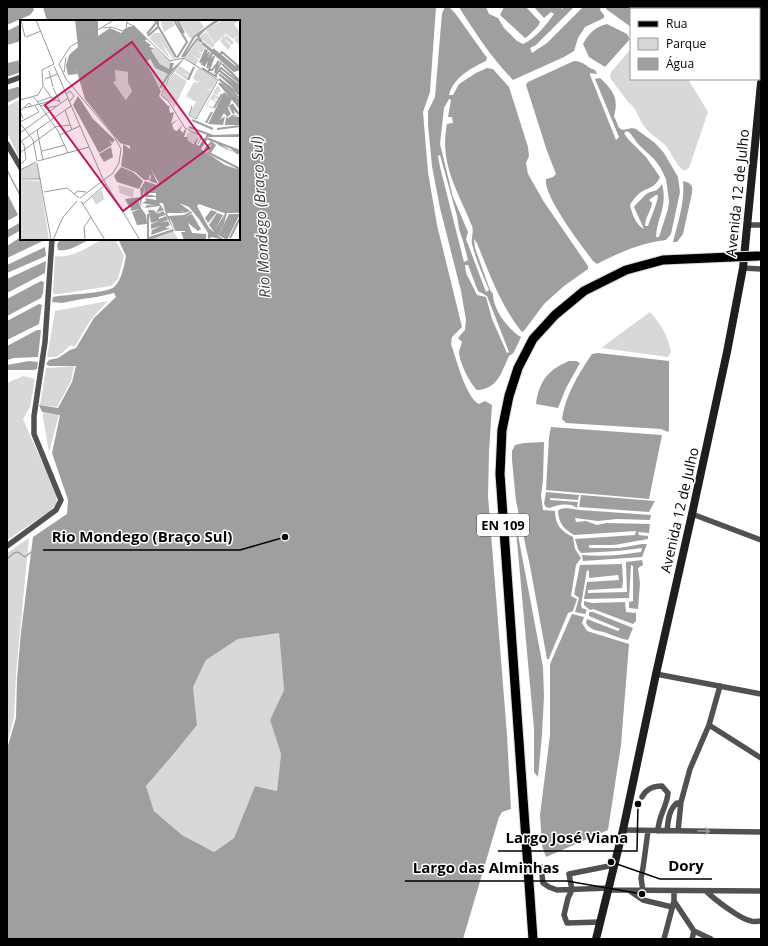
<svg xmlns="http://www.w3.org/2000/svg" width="768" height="946" font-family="'Open Sans',sans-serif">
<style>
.green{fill:#d8d8d8}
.water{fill:#9f9f9f;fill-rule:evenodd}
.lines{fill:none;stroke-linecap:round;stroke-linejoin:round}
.stream{stroke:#9f9f9f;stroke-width:1.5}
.primary-casing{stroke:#dbdbdb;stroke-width:11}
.minor{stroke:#515151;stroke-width:5.5}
.secondary{stroke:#1e1e1e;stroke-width:8}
.primary{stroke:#000;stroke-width:9}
.primary-bridge-casing{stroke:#dbdbdb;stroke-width:11;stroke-linecap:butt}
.primary-bridge{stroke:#000;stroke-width:9}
.oneway{stroke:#979797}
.labels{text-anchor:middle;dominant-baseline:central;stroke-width:3;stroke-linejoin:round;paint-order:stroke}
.shield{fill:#fff;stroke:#4c4c4c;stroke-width:1}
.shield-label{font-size:13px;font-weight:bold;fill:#000}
.street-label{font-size:14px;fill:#000;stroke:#fff}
.water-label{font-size:15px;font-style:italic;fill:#404040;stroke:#fff}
.inset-river{fill:none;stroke:#9f9f9f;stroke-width:2}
.inset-road{fill:none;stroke:#999;stroke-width:1}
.view{fill:#c2185b;fill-opacity:0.15;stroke:#c2185b;stroke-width:2}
.inset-edge{fill:none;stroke:#000;stroke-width:2}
.leader{fill:none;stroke:#000;stroke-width:1.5}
.callout-dot{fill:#000;stroke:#fff;stroke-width:1.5}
.callout-label{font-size:15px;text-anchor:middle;font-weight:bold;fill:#000;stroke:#fff;stroke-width:3;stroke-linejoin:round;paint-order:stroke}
</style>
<rect width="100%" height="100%" fill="#fff"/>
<path class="green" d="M631,49V79H688L708,112L689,168L684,171C675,164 672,153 665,145C658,138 649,134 644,126C638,118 636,107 628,102L610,78L611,72Z
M21,99V161L7,133V106Z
M103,239H115L124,256L118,279L111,286L59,294H53L55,256C72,259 89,246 103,239Z
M108,301C93,316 86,326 76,345L74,347L71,345L57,357H47L55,311Z
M650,312C661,324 668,336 671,352L668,357L601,348Z
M74,366L71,381L57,407L40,405L46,368Z
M23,376L35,379L30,407L23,419L57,496L56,504L50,511L7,540V383Z
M43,413L59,414L49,453L43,417Z
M29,538L16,674L14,718L7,744V553Z
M279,633L284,690L270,720L281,754L277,791L255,786L234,838L214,852L182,835L154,811L146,786L172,756L197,725L193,687L206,660L238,639Z"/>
<path class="water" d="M7,7H33L34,10L30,15L7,25Z
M43,7H436L430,92L423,112L428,172L437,225L462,327L452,337L451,344C456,358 466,398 479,404L485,401L492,405L489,452L488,496L507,735L511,809L502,812L499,817L463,939H7V749L16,718L17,679L21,632L33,537L67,514L68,500L52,453L60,415L42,412L39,405L58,408L72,382L76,366H49L46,364L49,360L58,358L70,350L76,348L94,318L116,297L114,293L97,297L82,299L62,303L52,302L53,297C66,294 106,294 114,287C122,280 124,265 126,256L118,239H239V21H47ZM279,633L284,690L270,720L281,754L277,791L255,786L234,838L214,852L182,835L154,811L146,786L172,756L197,725L193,687L206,660L238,639Z
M445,7L450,8L455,13L487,58L486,61C471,68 453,78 449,95H453L459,84L476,73L487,68L493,69L509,87L528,147L529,156L526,163L528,174L544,202L588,266V269L564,286L544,304L524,331L522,332C501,306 489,273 477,243L474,239L475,248L490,290L493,294C493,310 508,329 521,337C519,342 516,347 514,352C512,355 509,355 508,358C501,374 497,389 477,390C470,384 459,361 459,352C460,349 461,345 462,342L458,338L465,330L466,320L461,291L440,208L432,166L428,125V111L435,97L442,13ZM449,99L451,100L448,117H452L453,123L447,124C439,164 458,191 472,226C474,231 471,238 472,244C476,260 483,275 489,290L486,292L466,239L468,232L453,197L440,144L444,108ZM440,155L457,216L459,229L463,241L468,260L464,262L440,167L438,156ZM465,265H468L478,291L487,296L509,352L507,353L492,319L486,297L477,295L466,273Z
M459,7H486L489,14L498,18L504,28L517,41L523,44C535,39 546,25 554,14L551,12L544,18L534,7H561L562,9L565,7H574L536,45L530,48L532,53L547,43L583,7H601L600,10L604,15V18L585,27L578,38L574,51L564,57L513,80C492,58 475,33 459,7Z
M504,7H526L540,22L538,26L527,37L525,38L500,15Z
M606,7H678L684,9H631V27L606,9Z
M21,24V41L7,45V31Z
M607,24L627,34L630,39L605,67L589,57L583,44C589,33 595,27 607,24Z
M21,60V72L7,77V63Z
M574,61C584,61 587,68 595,70L597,74L590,73V75L616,140L619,137L595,79L600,78C613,90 619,98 614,116L619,128L623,130L632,128L636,129L655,143L664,153L678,177L680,192L671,234L666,240C641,243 620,252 597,264L593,261C582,246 543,196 546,179L553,177L556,174L547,151L526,85L528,82ZM627,131L630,133L638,144L654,159L660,167L666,179L669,201L668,209L659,237H656C657,217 668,207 662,184C657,192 655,190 648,193C645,195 636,204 634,207L644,229C636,225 632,214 630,205C633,200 637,194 643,191C651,187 656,186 660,177L646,157L628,139L624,133ZM656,195H658C657,205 651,216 648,226H645C645,218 651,211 652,203L649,200Z
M21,86V96L7,103V90Z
M683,181C691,183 693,185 692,193L683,234L677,242H673C678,222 685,202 683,181Z
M7,193L18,215L7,221Z
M21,222V230L7,238V230Z
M21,237V239H47L7,258V246Z
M63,239H90C80,244 69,252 58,250L57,245L59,241Z
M45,247L46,256L7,273V265Z
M46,261L45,273L7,293V279Z
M41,281L44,282L43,293L41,298L7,316V299Z
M39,304L42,305L39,324L7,340V321Z
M37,330H41L38,357L14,358L7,360V346Z
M598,353L669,361V430L668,432L661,429L566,423L562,419C565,396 579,373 592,354Z
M29,361L38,362L37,369L34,370H7V365Z
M569,361H576L580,363L566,388L558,408L536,404C539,381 548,370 569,361Z
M551,427L662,435L649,499L546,490L549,437Z
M544,442L543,480L541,495L543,510L555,511C555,525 561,531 573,537L575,549L581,558L576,565L571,596L577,599L573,611L568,613L550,656L549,659H547L530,566L516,501L512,460V451L515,445L524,443Z
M546,492L579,495L578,500L550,498V500L578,502L577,508C569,502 558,505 549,508L546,507L544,504Z
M581,495L655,501L649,512L579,507Z
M566,508L580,510L651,515L650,520L617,519L598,521L575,518L576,522L586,521L597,525L606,523L650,524L649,533L638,532L639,535L648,536V539L614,545H589V548H619L642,544H647L642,557L583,561L582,555C602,557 621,555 641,552L642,548L618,551L581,553L578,549L575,539L635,535L636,531L574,535C564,529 559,524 558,511L560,509Z
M515,519L543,667L544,696L542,735L538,777L534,772V729Z
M642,560L643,565L638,568L640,583L638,609L629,608V602L633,601V566L631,565L629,598L584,599L587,582L619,580L618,575L589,578V571L587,570L581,605L582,608L587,610L585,614L575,612L579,598L574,594L580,565L622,564L623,581L622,588L588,590V593L627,592L626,562Z
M584,601L592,603L625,602L626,612L636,613V621L633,624L593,609L590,610L584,605Z
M589,612H593L633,628L628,640C621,639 616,636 609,634C601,630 591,632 586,623L587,619L618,631L620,629L589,616Z
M572,614L584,617L582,623L587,631L629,644L621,745L608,830L546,857L542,846L540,815L550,735V664Z"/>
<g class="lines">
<path class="stream" d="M7,170L21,197
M7,559L14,553L18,552L25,557L31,552"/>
<g class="primary-casing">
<path id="primary" d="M533,939L500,474L502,430L509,396L518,368L533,339L555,315L584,291L626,270L663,260L731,257"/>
</g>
<path class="minor" d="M7,82L21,77
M7,144L21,168
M748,225H761
M743,268L761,269
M692,514L761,540
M7,546L56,510L61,500L34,434V416L45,342L52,239
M656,674L761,694
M709,725L761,758
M642,797C646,789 653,786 662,786L668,793C667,807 658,816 658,831
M623,830L761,832
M667,831C668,821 669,809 677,803H680
M678,831L681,802L690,769L709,725L720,686
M541,867L543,883L549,887L557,890L609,888
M608,890L761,891
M630,891L643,900L672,907
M643,891L641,878L643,868L648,831
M706,891C714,899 740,919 751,921C754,922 758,921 761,921
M674,901L694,931L692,939
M600,922L567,923L564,915L568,898L572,890L569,874L614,865
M694,931L711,939
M664,939L674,901V891"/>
<path class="secondary" d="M596,939L623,830L656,674L692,514L727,352L743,268L761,83"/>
<use href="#primary" class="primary"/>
<g class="primary-bridge-casing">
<path id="primary-bridge" d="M731,257L759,256"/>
</g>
<use href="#primary-bridge" class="primary-bridge"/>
</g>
<defs><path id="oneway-shaft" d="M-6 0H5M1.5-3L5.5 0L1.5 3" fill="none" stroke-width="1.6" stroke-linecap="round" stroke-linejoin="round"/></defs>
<use class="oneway" href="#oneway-shaft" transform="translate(704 831) rotate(1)"/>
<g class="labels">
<rect class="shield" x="477" y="514" width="52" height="22" rx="3"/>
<g class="shield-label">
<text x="503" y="525">EN 109</text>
</g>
<g class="street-label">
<text transform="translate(737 193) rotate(-84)">Avenida 12 de Julho</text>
<text transform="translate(679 510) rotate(-77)">Avenida 12 de Julho</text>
</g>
<g class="water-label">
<text transform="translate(260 217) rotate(-93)">Rio Mondego (Braço Sul)</text>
</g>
</g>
<g transform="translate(20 20)">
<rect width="220" height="220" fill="#fff"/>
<path d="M140,0H152L155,5L144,12ZM179,0L184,7L171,19L158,1ZM204,0H220L214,4L220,12L214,15L220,12V25L214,20L218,16L213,19L205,13L204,18L206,15L214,22L212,25L203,18L211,26L208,30L200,21L204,15L195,24L191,18L186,11L187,8ZM186,12L195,25L192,28L179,17ZM134,13H140L156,39L154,40L141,22L151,40L129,18ZM178,20L185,28L182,33L175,29L182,34L179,39L170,34L179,40L175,46L165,38ZM135,28L151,42L149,49L140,44L131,29ZM129,39L135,48L150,55L142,70L128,49L126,42ZM160,46L170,53L169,56L163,52L168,57L167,60L155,52ZM178,48L197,60L191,70L183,66L191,71L176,98L169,94L176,82L181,85L166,76L174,62L178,63L180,59L177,62L173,58ZM95,50L108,52V63L112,71L106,80L93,62L96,61ZM154,53L167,61L154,88L152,83L142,77L144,67ZM198,65L201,72H198L199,76L194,73L191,78L194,74L199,77L198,79L194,78L196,83L191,79L187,85L193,87L192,89L186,85ZM166 117a6 6 0 1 1 12 0a6 6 0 1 1-12 0ZM14,143L17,144L20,159L0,158V150ZM0,160L20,161L29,220H0ZM98,165L114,169L113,178L100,173ZM82,169L84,179L76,185L72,177ZM153,211L159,220H131L130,219Z" fill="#d8d8d8"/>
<path d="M55,0H78V16L90,8L101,13L108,7L114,6L127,19L125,21L131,25L129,27L134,28L131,30L140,44L149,49L150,43H154L152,49L163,39L150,55L135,48L130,39L126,42L141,71L139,76L148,86H151L149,87L150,93L154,92L151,104L158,99L152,105L154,110L157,111L162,105L160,110L163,113L165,109L166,111L164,117H168L167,120L173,124L180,116L176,124L179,126L185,117L187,120L181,129L205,145L220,150V193H204L179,184L177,186L189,208L204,220L192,217L188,219V213L179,199L169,187L159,183L170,191L165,193L159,189L164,193H147L148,196L164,195L171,191L172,193L165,197L172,194L181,209L178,211L168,203L172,213L186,214V220H164L161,212H165V208V211H155L152,202L149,197L154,211L129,220V217L153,209L146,195L143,183H139L144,190L138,192L137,194L143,191L146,195L139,197V199L146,196L148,200L140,203L148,201L150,205L145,208H151L131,215L132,210L141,206L131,209V204L139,201L131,203L128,190H134L136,193L140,186L125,188L127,185L137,186L122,183L126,181L125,178L136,180V177H125L126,174L136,176V173H125L123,180L125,166L121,184L125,188L120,184V178L119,182L121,188L126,195L127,204L117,205L112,192L120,189L111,191L110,184L109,187L105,179L121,177L120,169L125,161L137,165L139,163L131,149L138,164L129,161L131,157L130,154L129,160H124L115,152L101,146L103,133L113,138L103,133V124L110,129V126L100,123L65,79L56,49L57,54L48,55L46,46L49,35L58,27ZM95,50L108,52V63L112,71L106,80L93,62L96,61ZM204,72L212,79L208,88L211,94L207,97L204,93L200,100L205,96L203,105L188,104ZM58,76L73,99L95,120L92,123L89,120L92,125L79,133L53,85ZM212,95H220L212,96L220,97V105H205L206,97L208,98ZM188,119L195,121L215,133L220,132V134H217L200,126L195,122L191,121L196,125L191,133L188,131L192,123L186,131L184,129L191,121ZM91,127L93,137L84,142L79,134ZM101,147L113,152L123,161L119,169L97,162L94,156ZM191,190L197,192L188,203L185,198ZM197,193L203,195L195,210L204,195L199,214L209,194H220L207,220L195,213L189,205Z" fill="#9f9f9f" fill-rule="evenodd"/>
<path class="inset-river" d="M138,0V6L156,37M154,0L167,22L157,38M157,0L164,13M127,14L136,3L135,0M128,16L138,7M182,23L214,51L220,49M183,23L214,49L220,47M186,29L180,43L187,30L182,45L189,32L184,46L192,33L187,48L194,36L189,50H192L199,41M193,29L215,47L220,45M200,35L202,32L217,45M162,37L174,17L197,0M164,37L177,19L182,22L178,16L186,8L199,0M198,41L195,53L201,42M182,48L197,57M213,54L202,44L220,61M195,56L201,48L220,63M168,60L174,47M199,63L220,88M220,66L200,51L220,68M140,68L149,54M220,70L199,54L220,73M220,75L199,59L220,79M220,82L201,64L220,85M210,87L214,94L210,85L219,94L212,84M194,88L202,74M172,100L193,109M186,103L192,92M169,107L193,116M197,109L220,106M186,116H220M194,116L219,115M186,118L220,131M211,128L218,131L219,132H216ZM187,132L220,149M128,194V220M199,212L206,193L202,207M210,218L220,198"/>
<path class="inset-road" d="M1,0L5,17M16,0L34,44M107,3L114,6L150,41L164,38L149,58L141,75L149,82L165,108L182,116L178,124M83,8L92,7L102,11L106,9L107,0M6,17L21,11M164,38L198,60L176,99L169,95L172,86M34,46L83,159L120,220M29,51L33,67M44,52L46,37M25,59L38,54M24,67L31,77L40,82M33,68L40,82M46,74L50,71L54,76L50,81M14,77L38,111L48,133M0,80L18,75L23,66L22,50L34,44M17,82L31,77M20,86L23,85L26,88L36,86M4,88L35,80M45,90L52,110M3,98L0,91L9,83L12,86M0,102L19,92L15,86M0,103L13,120L17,141M17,110L23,140M0,113L48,78M40,115L60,106M0,122L51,86M22,131L45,125M0,133L35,107L50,105M18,141L69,127M17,143L31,219M0,145L6,139L4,125L1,121M0,150L16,142M0,159H21M24,172L47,168L59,178M54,174L58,171L66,172M60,178L93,153L99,143L101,129L94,116L46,59L39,44L50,27L94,0M61,181L85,220M63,184L86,164M33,220L43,197L57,181M65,220L64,207L71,197"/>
<path class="view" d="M112,22L189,128L103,191L25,85Z"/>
<rect width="220" height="220" class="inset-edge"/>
</g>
<path class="leader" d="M285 537L240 550H43M638 804L637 851H498M611 862L660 879H712M642 894L567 881H405"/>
<g class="callout-dot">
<circle cx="285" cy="537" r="4"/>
<circle cx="638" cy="804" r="4"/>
<circle cx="611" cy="862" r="4"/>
<circle cx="642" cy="894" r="4"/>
</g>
<g class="callout-label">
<text x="142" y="542">Rio Mondego (Braço Sul)</text>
<text x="567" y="843">Largo José Viana</text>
<text x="686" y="871">Dory</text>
<text x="486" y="873">Largo das Alminhas</text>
</g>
<rect width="768" height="946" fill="none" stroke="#000000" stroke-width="16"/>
<rect x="630" y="8" width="130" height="72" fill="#ffffff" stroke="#999999"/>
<rect x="638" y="21" width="20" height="6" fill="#000000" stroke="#999999"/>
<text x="666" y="28" font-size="12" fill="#000000">Rua</text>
<rect x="638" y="38" width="20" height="12" fill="#d8d8d8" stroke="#999999"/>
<text x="666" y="48" font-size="12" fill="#000000">Parque</text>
<rect x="638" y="58" width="20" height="12" fill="#9f9f9f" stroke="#999999"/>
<text x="666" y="68" font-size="12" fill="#000000">Água</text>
</svg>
